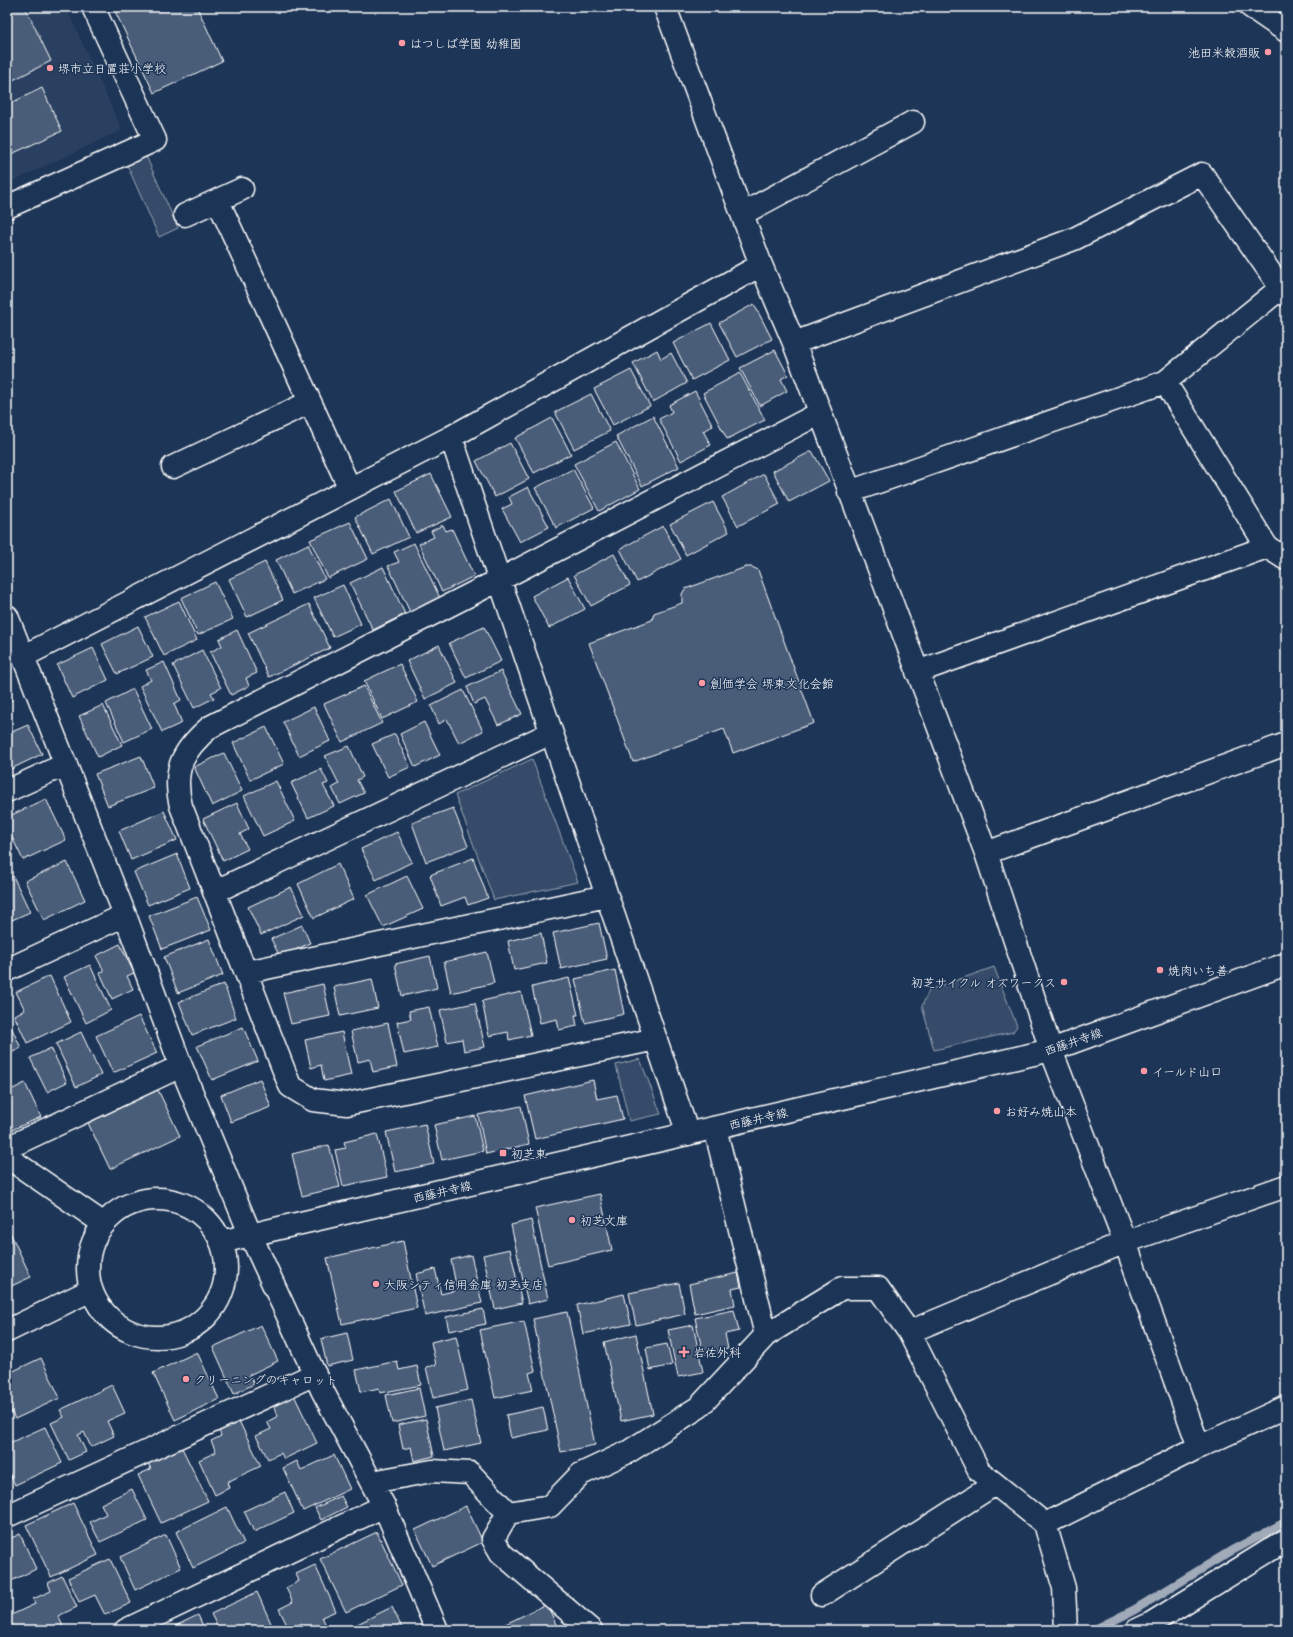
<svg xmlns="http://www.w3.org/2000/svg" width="1293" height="1637" font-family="Mali,'Klee One',sans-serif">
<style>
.built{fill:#2a4161}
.green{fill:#364b69;stroke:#9aa5b4}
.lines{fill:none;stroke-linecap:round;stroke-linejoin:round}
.stream{stroke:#a0aab8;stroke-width:9}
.building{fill:#4a5d79;stroke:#fff}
.minor-casing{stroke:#fff;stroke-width:25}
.secondary-casing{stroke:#fff;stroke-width:25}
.minor{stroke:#1d3557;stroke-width:22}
.secondary{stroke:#1d3557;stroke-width:22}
.poi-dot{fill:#ff9aa2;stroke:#1d3557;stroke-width:1.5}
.labels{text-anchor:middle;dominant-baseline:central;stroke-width:3;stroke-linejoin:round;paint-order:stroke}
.poi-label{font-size:12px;fill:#fff;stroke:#1d3557;text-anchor:start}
.street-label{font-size:12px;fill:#fff;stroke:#1d3557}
</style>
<rect width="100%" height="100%" fill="#1d3557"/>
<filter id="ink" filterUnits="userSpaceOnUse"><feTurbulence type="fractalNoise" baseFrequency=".025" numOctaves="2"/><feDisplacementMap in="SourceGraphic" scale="8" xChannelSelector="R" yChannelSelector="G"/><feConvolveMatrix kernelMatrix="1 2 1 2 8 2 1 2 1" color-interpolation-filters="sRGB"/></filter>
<g filter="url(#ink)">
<path class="built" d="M7,7H66L122,130L7,184Z"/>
<path class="green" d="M146,156L178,228L159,237L127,165Z
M532,759L578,882L494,900L455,795Z
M994,967L1017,1026L1013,1032L934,1050L922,1006L929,990Z
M640,1059L661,1114L629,1121L616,1065Z"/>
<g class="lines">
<path class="stream" d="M1094,1630L1134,1610L1231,1551L1286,1522"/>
</g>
<path class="building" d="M7,7H25L51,61L11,81L7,72Z
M113,7H197L222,61L154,93Z
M42,88L62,131L7,156V105Z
M754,304L772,339L737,357L719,323Z
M711,323L730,360L692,380L673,343Z
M657,350L661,359L671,353L687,383L653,402L633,363Z
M775,350L788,375L781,379L787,391L760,406L740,368Z
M631,370L650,406L613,425L594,389Z
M740,373L765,420L727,439L703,393Z
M695,391L713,426L703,431L711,445L681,461L659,419L672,412L669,405Z
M591,394L610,431L574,449L555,412Z
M653,416L679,467L642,486L616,436Z
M552,418L571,454L534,473L515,438Z
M616,442L640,489L599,511L574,464Z
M510,443L529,479L495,497L476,461Z
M812,451L829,481L789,502L773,471Z
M573,469L594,508L556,528L535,488Z
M431,474L452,517L416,533L396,491Z
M764,474L780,504L738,526L722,497Z
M528,487L549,527L520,542L502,509L512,504L509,497Z
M391,499L409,537L373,554L355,517Z
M713,502L729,532L686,555L670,524Z
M350,522L368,559L328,578L310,540Z
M443,525L446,531L452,529L474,576L442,592L419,544L434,537L431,531Z
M663,526L681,559L637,582L620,549Z
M414,543L440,598L410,612L388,566L399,562L394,552Z
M308,544L325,579L292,594L276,560Z
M614,554L630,585L591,606L574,575Z
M265,562L283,600L247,617L229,579Z
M383,567L405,614L373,630L350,583Z
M746,567H752L758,570L814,723L733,753L724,729L633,762L589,643L652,620L654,613L682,603V594L685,589Z
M568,577L585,609L549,628L532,596Z
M215,582L233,619L198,635L181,598Z
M343,585L361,624L333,637L314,598Z
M179,601L197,640L164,656L145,617Z
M309,604L330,648L269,677L248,633Z
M138,626L153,657L117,674L102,644Z
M484,627L501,661L466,678L449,643Z
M237,630L257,673L246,678L249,686L231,695L210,652L222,646L219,639Z
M439,645L457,683L425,699L407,661Z
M93,648L108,680L72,698L57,665Z
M202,650L221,688L211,693L214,698L194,708L173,665Z
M164,662L181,700L174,704L182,723L162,732L140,686L151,680L146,670Z
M400,664L418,702L382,719L364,681Z
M501,671L522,714L498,725L485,699L474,704L467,687Z
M364,686L382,723L342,742L324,704Z
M7,688L12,700L7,703Z
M133,689L152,729L124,742L106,703Z
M463,690L483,731L459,743L447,719L439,724L431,706Z
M103,705L122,745L98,757L79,716Z
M314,707L330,741L299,756L283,722Z
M424,722L440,755L415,767L400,734Z
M28,725L42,754L11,769L7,761V734Z
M266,727L284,764L250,780L233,743Z
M395,734L410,767L388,777L372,744Z
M349,746L363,777L357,780L364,793L340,804L332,788L339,784L325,756Z
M224,753L242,791L212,806L194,767Z
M141,756L154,788L108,806L95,774Z
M321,769L328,783L323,785L334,806L308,818L291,783Z
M276,781L295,821L263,836L244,796Z
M46,799L66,840L23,860L7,827V817Z
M237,803L249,829L240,834L248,849L223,861L203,819Z
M453,808L468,846L426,862L412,823Z
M164,811L177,840L131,860L119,831Z
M397,832L412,862L376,880L361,849Z
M177,854L190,888L148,905L134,872Z
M473,858L488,898L468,905L465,897L441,906L430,875Z
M67,862L85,900L44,920L25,881Z
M338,864L354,899L314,918L298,884Z
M13,876L30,912L12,920L7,910V879Z
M407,876L423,909L383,927L367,895Z
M291,887L304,915L261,935L248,907Z
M197,897L211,930L162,949L149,916Z
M599,923L607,959L561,969L553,933Z
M302,925L310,943L280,957L271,939Z
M541,933L547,963L514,970L508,941Z
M209,939L223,975L178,993L164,957Z
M120,944L134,973L127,976L133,989L112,999L100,973L104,971L96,956Z
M487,952L494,983L451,993L444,962Z
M430,956L437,988L402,996L395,964Z
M90,965L111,1010L86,1023L64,977Z
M615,970L624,1014L585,1023L575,979Z
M50,976L71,1022L27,1043L14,1015L25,1010L16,992Z
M569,978L578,1015H575L577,1026L559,1030L557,1019L540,1023L532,987Z
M372,979L378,1008L340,1016L334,987Z
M224,984L236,1018L192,1035L179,1002Z
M323,984L330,1016L291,1024L283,993Z
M521,992L531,1035L509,1040L508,1032L489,1036L482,1001Z
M475,1003L485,1047L464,1051L462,1039L447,1042L440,1010Z
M429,1007L438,1047L404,1054L397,1022L411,1019L409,1011Z
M139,1016L157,1053L113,1073L96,1036Z
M7,1018L21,1048L7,1055Z
M388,1023L397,1067L373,1072L370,1059L358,1062L351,1031Z
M243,1027L258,1061L212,1080L197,1046Z
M81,1032L101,1075L76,1087L56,1044Z
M342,1032L351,1075L324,1081L321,1065L311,1068L305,1040Z
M51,1048L67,1082L47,1092L30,1058Z
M260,1079L271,1107L231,1122L221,1095Z
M593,1080L597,1099L617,1095L623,1119L535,1139L525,1096Z
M25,1083L41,1117L7,1132V1092Z
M158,1090L180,1136L110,1169L88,1123Z
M521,1106L529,1144L486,1154L478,1115Z
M475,1116L483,1151L442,1160L434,1125Z
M425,1124L434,1164L395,1172L386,1132Z
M377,1134L387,1177L343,1186L335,1150L346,1148L344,1142Z
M329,1145L340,1187L302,1196L292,1154Z
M600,1194L612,1250L548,1265L535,1208Z
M531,1220L548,1299L528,1304L511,1225Z
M7,1226L31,1277L7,1288Z
M403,1241L417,1308L342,1324L327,1258Z
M510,1249L522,1303L495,1309L483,1255Z
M471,1255L482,1303L425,1316L416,1274L435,1269L441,1294L457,1290L451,1260Z
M738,1273L741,1287L732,1289L735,1305L695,1314L689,1284Z
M679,1283L685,1314L636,1325L629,1293Z
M624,1294L631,1324L583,1334L577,1305Z
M483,1309L486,1324L449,1331L446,1317Z
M734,1310L739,1331L725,1334L728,1349L703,1354L695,1318Z
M567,1312L595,1445L561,1452L533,1319Z
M524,1321L535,1371L529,1373L533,1390L495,1398L480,1330Z
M261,1325L278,1361L249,1375L254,1384L234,1394L213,1347Z
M693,1325L703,1372L678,1377L668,1330Z
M347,1333L353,1360L327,1366L321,1339Z
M636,1334L653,1414L621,1421L604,1342Z
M456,1336L468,1390L433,1398L426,1367L436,1365L431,1342Z
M667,1344L672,1365L650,1370L646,1348Z
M197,1352L219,1399L175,1420L153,1373Z
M41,1358L60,1398L15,1419L7,1403V1374Z
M397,1361L399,1370L417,1366L421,1385L380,1393L379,1388L361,1392L356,1370Z
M112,1385L125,1413L107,1421L114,1436L91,1447L84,1432L78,1435L86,1452L69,1460L51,1423L64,1417L60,1410Z
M419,1388L425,1416L392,1423L386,1395Z
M293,1393L317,1443L284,1459L281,1453L268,1459L256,1436L271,1429L267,1422L278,1416L272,1403Z
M471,1400L481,1443L444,1451L435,1408Z
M543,1407L548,1430L511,1438L506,1415Z
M426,1419L434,1456L414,1461L411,1447L403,1449L398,1425Z
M239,1421L261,1466L227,1482L229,1488L215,1495L199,1460L216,1452L211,1441L221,1436L219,1430Z
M45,1427L62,1463L15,1485L7,1468V1444Z
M179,1442L208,1501L161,1523L138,1475L151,1469L145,1457Z
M334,1455L350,1489L303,1511L283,1468L297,1461L301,1470Z
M132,1489L147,1520L100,1542L90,1522L106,1514L101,1504Z
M285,1492L294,1513L254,1532L244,1511Z
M341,1496L347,1507L321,1520L315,1508Z
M73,1503L98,1555L51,1577L26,1525Z
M466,1506L483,1542L432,1566L415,1530Z
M227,1507L244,1543L193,1568L176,1532Z
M377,1532L402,1585L346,1612L320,1559Z
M20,1534L36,1569L7,1583V1540Z
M166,1535L181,1568L135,1590L120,1557Z
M110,1559L131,1603L105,1615L95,1595L79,1602L68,1578Z
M315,1565L336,1611L322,1617L326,1625L315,1630H306L302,1623L289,1629L279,1609L293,1602L286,1588L299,1581L296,1574Z
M62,1576L77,1607L58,1616L65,1630H9L7,1627V1617L35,1604L33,1599L51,1591L48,1583Z
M257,1592L274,1630H219L211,1614Z
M547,1604L558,1629L555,1630H493Z
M392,1607L403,1630H345Z
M198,1615L205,1630H167Z"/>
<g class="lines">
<g class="minor-casing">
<path id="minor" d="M665,7L761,265L794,343L986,853L1051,1050L1125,1242L1199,1447
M1251,7L1286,31
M218,201L350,489
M7,207L155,140L93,7
M742,214L913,122
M185,215L242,189
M794,343L1074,239L1202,174L1281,288
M1165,382L1267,547L1286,559
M451,437L688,1134
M173,467L310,402
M849,492L1165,382L1281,288L1286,295
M7,616L125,915L181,1066L251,1236L322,1390L384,1506L437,1630
M24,656L451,437L761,265
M917,672L1267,547
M7,791L66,764
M986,853L1286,744
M214,892L551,733
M7,970L125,915
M247,972L607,896
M656,1039L347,1104L313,1100L290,1086L181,806C172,769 183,750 210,727L499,580L820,413
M7,1148L181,1066
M7,1157L104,1224
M909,1332L1125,1242L1286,1186
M766,1335L842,1288H878L909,1332L979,1471L1045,1524L1064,1588L1066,1630
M372,1482L432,1471L470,1473L508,1513L550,1506L581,1474L628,1452L699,1407L766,1335L715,1128
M508,1513L493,1539L501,1553L591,1630
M7,1516L315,1374
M1045,1524L1199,1447L1286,1407
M822,1595L995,1484
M126,1630L384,1506
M1137,1630L1150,1624L1286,1540"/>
</g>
<g class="secondary-casing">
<path id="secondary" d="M88 1268a69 69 0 1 1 138 0a69 69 0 1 1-138 0Z
M221,1242L288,1226L1051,1050L1286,964
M7,1331L91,1290"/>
</g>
<use href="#minor" class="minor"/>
<use href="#secondary" class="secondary"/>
</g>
</g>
<g class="poi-dot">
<circle cx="402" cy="43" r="4"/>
<circle cx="1268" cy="52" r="4"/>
<circle cx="50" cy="68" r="4"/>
<circle cx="702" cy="683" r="4"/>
<circle cx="1160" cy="970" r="4"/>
<circle cx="1064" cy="982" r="4"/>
<circle cx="1144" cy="1071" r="4"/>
<circle cx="997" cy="1111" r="4"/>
<rect x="499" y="1149" width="8" height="8" rx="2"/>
<circle cx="572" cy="1220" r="4"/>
<circle cx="376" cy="1284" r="4"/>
<path d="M682 1346h4v4h4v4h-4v4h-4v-4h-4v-4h4z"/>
<circle cx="186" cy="1379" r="4"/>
</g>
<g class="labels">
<g class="poi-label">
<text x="410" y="43">はつしば学園 幼稚園</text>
<text x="1260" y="52" text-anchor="end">池田米穀酒販</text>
<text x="58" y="68">堺市立日置荘小学校</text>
<text x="710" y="683">創価学会 堺東文化会館</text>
<text x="1168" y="970">焼肉いち善</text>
<text x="1056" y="982" text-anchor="end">初芝サイクル オズワークス</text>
<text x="1152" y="1071">イールド山口</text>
<text x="1005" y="1111">お好み焼山本</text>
<text x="511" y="1153">初芝東</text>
<text x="580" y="1220">初芝文庫</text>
<text x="384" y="1284">大阪シティ信用金庫 初芝支店</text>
<text x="693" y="1352">岩佐外科</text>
<text x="194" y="1379">クリーニングのキャロット</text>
</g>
<g class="street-label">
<text transform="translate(1073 1041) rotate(-19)">西藤井寺線</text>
<text transform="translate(758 1118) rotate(-13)">西藤井寺線</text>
<text transform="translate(442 1191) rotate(-13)">西藤井寺線</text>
</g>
</g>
<rect width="1293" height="1637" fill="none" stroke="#1d3557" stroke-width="24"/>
<rect x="12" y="12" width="1269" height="1613" fill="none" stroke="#fff" stroke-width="1.5" filter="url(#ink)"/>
</svg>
